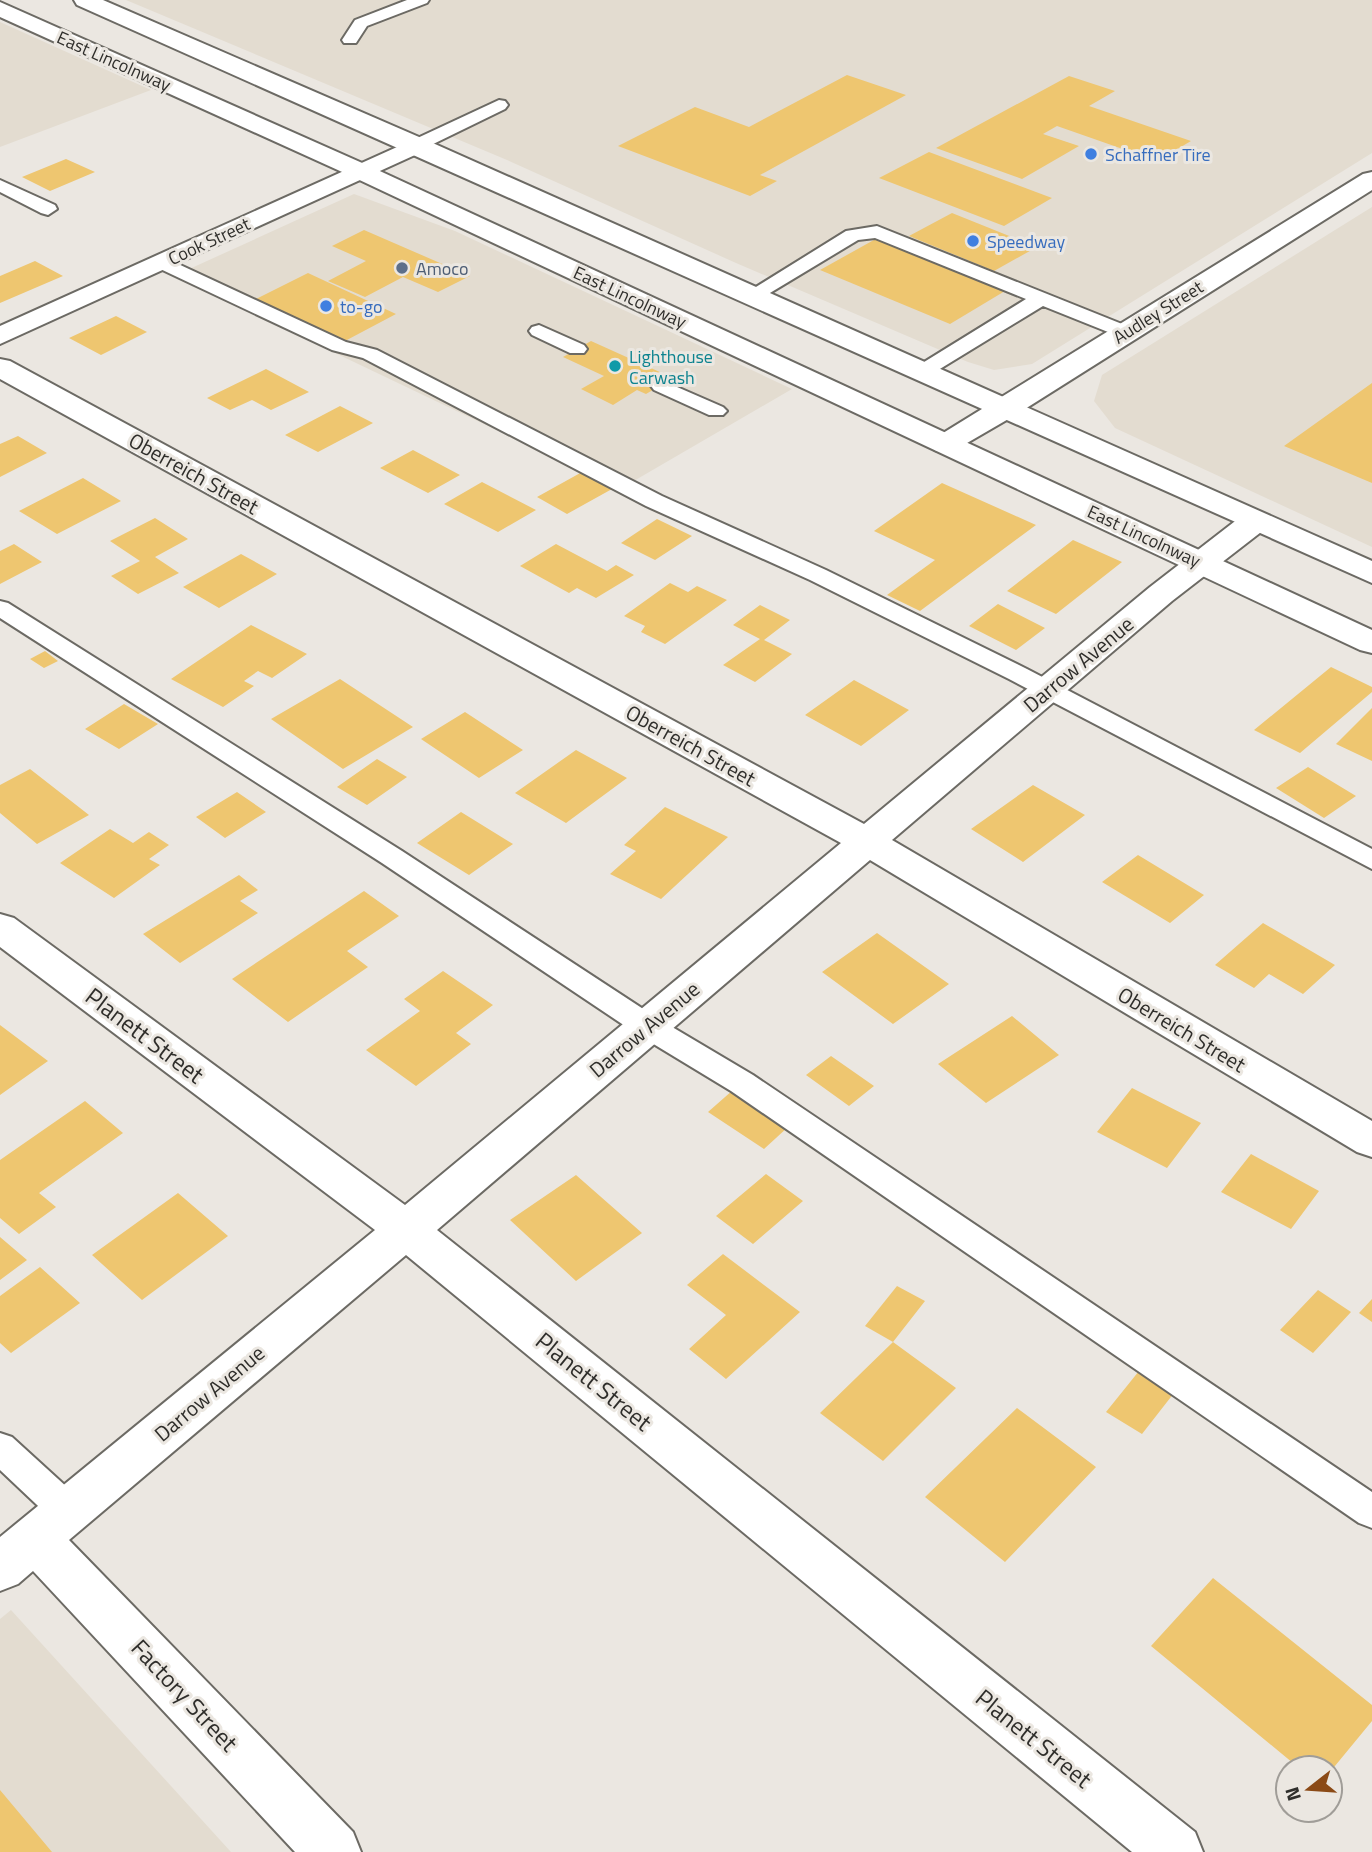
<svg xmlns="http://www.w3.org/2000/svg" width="1372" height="1852" font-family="'Titillium Web',sans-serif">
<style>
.built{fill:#e3dcd0}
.building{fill:#eec670}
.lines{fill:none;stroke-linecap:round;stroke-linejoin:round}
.service-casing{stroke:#6c6a64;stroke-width:4}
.minor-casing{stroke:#6c6a64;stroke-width:4}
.primary-casing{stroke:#6c6a64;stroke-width:4}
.service{fill:#fff;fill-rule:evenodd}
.minor{fill:#fff;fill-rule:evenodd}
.primary{fill:#fff;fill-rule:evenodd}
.shop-dot{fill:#3f7fe0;stroke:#ebe7e1;stroke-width:2.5}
.service-dot{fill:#5c6f8a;stroke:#ebe7e1;stroke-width:2.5}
.culture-dot{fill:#0f9aa8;stroke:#ebe7e1;stroke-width:2.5}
.labels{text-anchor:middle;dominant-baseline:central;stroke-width:6;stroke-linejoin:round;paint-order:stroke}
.far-street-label{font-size:18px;fill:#2f2e2b;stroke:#ebe7e1}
.far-shop-label{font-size:18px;fill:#366cbe;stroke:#ebe7e1;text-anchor:start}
.far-service-label{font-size:18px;fill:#4e5e75;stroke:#ebe7e1;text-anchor:start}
.far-culture-label{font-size:18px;fill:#0d838f;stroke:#ebe7e1;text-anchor:start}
.street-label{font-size:21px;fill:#2f2e2b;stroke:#ebe7e1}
.near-street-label{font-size:24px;fill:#2f2e2b;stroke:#ebe7e1}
</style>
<rect width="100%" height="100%" fill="#ebe7e1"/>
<path class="built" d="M126,0H1372V153L1032,364L994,370L968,362L736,263L507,160Z
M0,22L151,90L0,147Z
M354,194L455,231L792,389L620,489L174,276Z
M1372,207V547L1115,428L1094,401L1102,375Z
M11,1610L231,1852H0V1619Z"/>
<path class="building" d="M847,75L906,95L760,175L777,181L750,196L618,146L695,107L749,127Z
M1069,76L1115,91L1089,106L1191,141L1157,161L1057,126L1043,134L1079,146L1022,179L936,148Z
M929,152L1052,198L1004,226L879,178Z
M66,159L95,172L50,191L22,177Z
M952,213L1037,247L994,271L909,236Z
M364,230L470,276L438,292L403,277L365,297L328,281L366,261L332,246Z
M881,236L1010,288L950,324L820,270Z
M35,261L63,276L0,303V276Z
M308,273L396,314L345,341L256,299Z
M116,316L147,332L101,355L69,338Z
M591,341L673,378L646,394L637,390L613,405L581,389L604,376L563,357Z
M266,369L309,392L271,410L252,400L230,410L207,398Z
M1372,383V483L1284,446Z
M340,406L373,423L318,452L285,435Z
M18,436L47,453L0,477V444Z
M413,450L460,475L428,493L380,468Z
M582,472L612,489L567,514L537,497Z
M83,478L121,501L57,534L19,511Z
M482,482L536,510L498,532L444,504Z
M942,483L1036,525L920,611L887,595L935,560L874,531Z
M155,518L188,539L155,557L179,573L138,594L111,576L140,561L110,541Z
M657,519L692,536L655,560L621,543Z
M1073,540L1122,562L1056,614L1007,591Z
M14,544L42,562L0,584V551Z
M556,544L607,571L616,565L634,575L596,598L577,588L569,593L520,566Z
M241,554L277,574L219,608L183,587Z
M670,583L688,592L697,586L727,600L665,644L641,632L645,626L624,616Z
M998,604L1045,628L1016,650L969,626Z
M760,605L790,620L764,640L792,654L755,682L723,665L760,639L733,625Z
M251,625L307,654L272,678L258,671L244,681L254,686L223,707L171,679Z
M45,651L58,661L44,668L30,659Z
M1331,667L1372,687V692L1300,753L1254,730Z
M340,679L413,727L343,769L271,719Z
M854,680L909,710L861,746L805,715Z
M124,704L158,724L119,749L85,729Z
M1372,708V761L1336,744Z
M465,712L523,750L479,778L421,739Z
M576,750L627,778L566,823L515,793Z
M377,759L407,777L367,805L337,787Z
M1308,767L1356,796L1324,818L1276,788Z
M30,769L89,815L37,844L0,813V785Z
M1033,785L1085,815L1023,862L971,829Z
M237,792L266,812L225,838L196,817Z
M665,807L728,837L661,899L610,874L636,851L624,845Z
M461,812L513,844L469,875L417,843Z
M110,829L133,843L149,832L169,845L149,859L160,865L114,898L60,863Z
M1138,855L1204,895L1170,923L1102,882Z
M239,875L258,890L240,901L258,913L180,963L143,934Z
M364,891L399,916L347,951L368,967L288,1022L232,979Z
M1263,923L1335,965L1303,994L1269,974L1254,988L1215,965Z
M877,933L949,984L893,1024L822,972Z
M443,971L493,1005L456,1033L471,1044L416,1086L366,1050L420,1011L404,999Z
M1012,1016L1059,1055L986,1103L938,1064Z
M0,1025L48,1061L0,1095Z
M831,1056L874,1086L849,1106L806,1075Z
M1132,1088L1201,1123L1167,1168L1097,1132Z
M733,1090L788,1127L764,1149L708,1112Z
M85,1101L123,1133L39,1193L56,1207L19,1234L0,1218V1160Z
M1251,1154L1319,1191L1291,1229L1221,1192Z
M766,1174L803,1201L753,1244L716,1216Z
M576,1175L642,1233L576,1281L510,1220Z
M178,1193L228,1236L142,1300L92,1255Z
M0,1237L27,1260L0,1280Z
M723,1254L800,1312L726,1379L689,1349L726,1315L687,1285Z
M40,1267L80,1303L11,1353L0,1343V1296Z
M897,1286L925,1301L893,1342L865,1326Z
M1318,1290L1351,1312L1313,1353L1280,1330Z
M1372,1299V1322L1359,1313Z
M893,1342L956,1388L883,1461L820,1413Z
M1139,1371L1174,1393L1142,1434L1106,1412Z
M1017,1408L1096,1467L1005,1562L925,1497Z
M1213,1578L1372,1705V1721L1330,1772V1768H1299L1151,1646Z
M0,1790L52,1852H0Z"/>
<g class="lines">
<g class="service-casing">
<path id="service" d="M407,0H429L427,3L367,26L356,43H344L342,40L355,20Z
M499,100L505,101L508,105L505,109L423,149L417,150L408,145L411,141Z
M0,180L55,205L57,209L48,215L41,213L0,192Z
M877,226L1132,328L1135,332L1132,336H1118L1043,306L930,375H916L913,371L916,367L1026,299L875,238L858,240L760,299H746L743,295L846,231Z
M161,256L346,342L377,350L662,496L826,570L1027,669L1372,849V869L1009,679L810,580L646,506L363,358L332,350L154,266L151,262L154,258Z
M539,325L584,345L587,349L584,353H570L532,335L529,331L532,327Z
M661,380L723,407L727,411L723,415H709L654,390L651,386L654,382Z
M0,601L8,603L402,851L657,1018L753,1075L1372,1492V1528L1359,1523L731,1091L637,1034L382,863L0,618Z
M0,1433L12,1437L80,1499L85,1510L80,1521L67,1526L54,1521L0,1470Z"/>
</g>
<g class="minor-casing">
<path id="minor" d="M417,138L426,140L429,145L426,150L0,344V326Z
M1372,172V190L1017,414L955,450L945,453L935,450L930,444L935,438L1363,174Z
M0,359L10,361L864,824L1150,587L1243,515L1254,513L1265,515L1270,522L1265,529L1172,601L892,840L1372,1121V1157L1357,1152L870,860L437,1230L1195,1832L1203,1852H1132L406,1255L69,1540L353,1832L361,1852H295L33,1571L18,1584L0,1591V1537L375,1230L0,947V914L14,918L405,1205L841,843L0,379Z"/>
</g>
<g class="primary-casing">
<path id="primary" d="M74,0H103L426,140L1372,561V583L77,5Z
M0,2L369,166L1372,630V653L1360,650L351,176L0,17Z"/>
</g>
<use href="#service" class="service"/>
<use href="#minor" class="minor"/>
<use href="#primary" class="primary"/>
</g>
<g class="shop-dot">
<circle cx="1091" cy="154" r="7"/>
<circle cx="973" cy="241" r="7"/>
<circle cx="326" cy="306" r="7"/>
</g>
<circle class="service-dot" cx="402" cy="268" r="7"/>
<circle class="culture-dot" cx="615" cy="366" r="7"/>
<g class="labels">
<g class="far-street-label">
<text transform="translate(114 61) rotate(24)">East Lincolnway</text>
<text transform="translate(209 241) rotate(-25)">Cook Street</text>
<text transform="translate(630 297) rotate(25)">East Lincolnway</text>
<text transform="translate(1158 312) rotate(-32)">Audley Street</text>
<text transform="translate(1144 536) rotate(25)">East Lincolnway</text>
</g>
<g class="far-shop-label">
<text x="1105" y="154">Schaffner Tire</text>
<text x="987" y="241">Speedway</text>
<text x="340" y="306">to-go</text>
</g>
<g class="far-service-label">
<text x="416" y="268">Amoco</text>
</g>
<g class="far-culture-label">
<text x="629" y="356">Lighthouse<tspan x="629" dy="21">Carwash</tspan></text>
</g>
<g class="street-label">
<text transform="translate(194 473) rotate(29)">Oberreich Street</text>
<text transform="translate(1078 664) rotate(-40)">Darrow Avenue</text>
<text transform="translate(691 745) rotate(29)">Oberreich Street</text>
<text transform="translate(644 1029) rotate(-40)">Darrow Avenue</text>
<text transform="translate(1182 1029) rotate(31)">Oberreich Street</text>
<text transform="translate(209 1393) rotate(-40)">Darrow Avenue</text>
</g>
<g class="near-street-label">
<text transform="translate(145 1035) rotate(37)">Planett Street</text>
<text transform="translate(594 1381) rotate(39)">Planett Street</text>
<text transform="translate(185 1695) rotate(47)">Factory Street</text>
<text transform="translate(1034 1738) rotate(39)">Planett Street</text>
</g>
</g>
<g transform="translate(1309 1789) rotate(253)"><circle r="33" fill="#ebe7e1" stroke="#a09d98" stroke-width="2"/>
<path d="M0-5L12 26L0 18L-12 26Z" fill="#8b4a16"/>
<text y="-10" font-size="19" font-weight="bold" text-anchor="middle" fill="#2f2e2b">N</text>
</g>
</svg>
